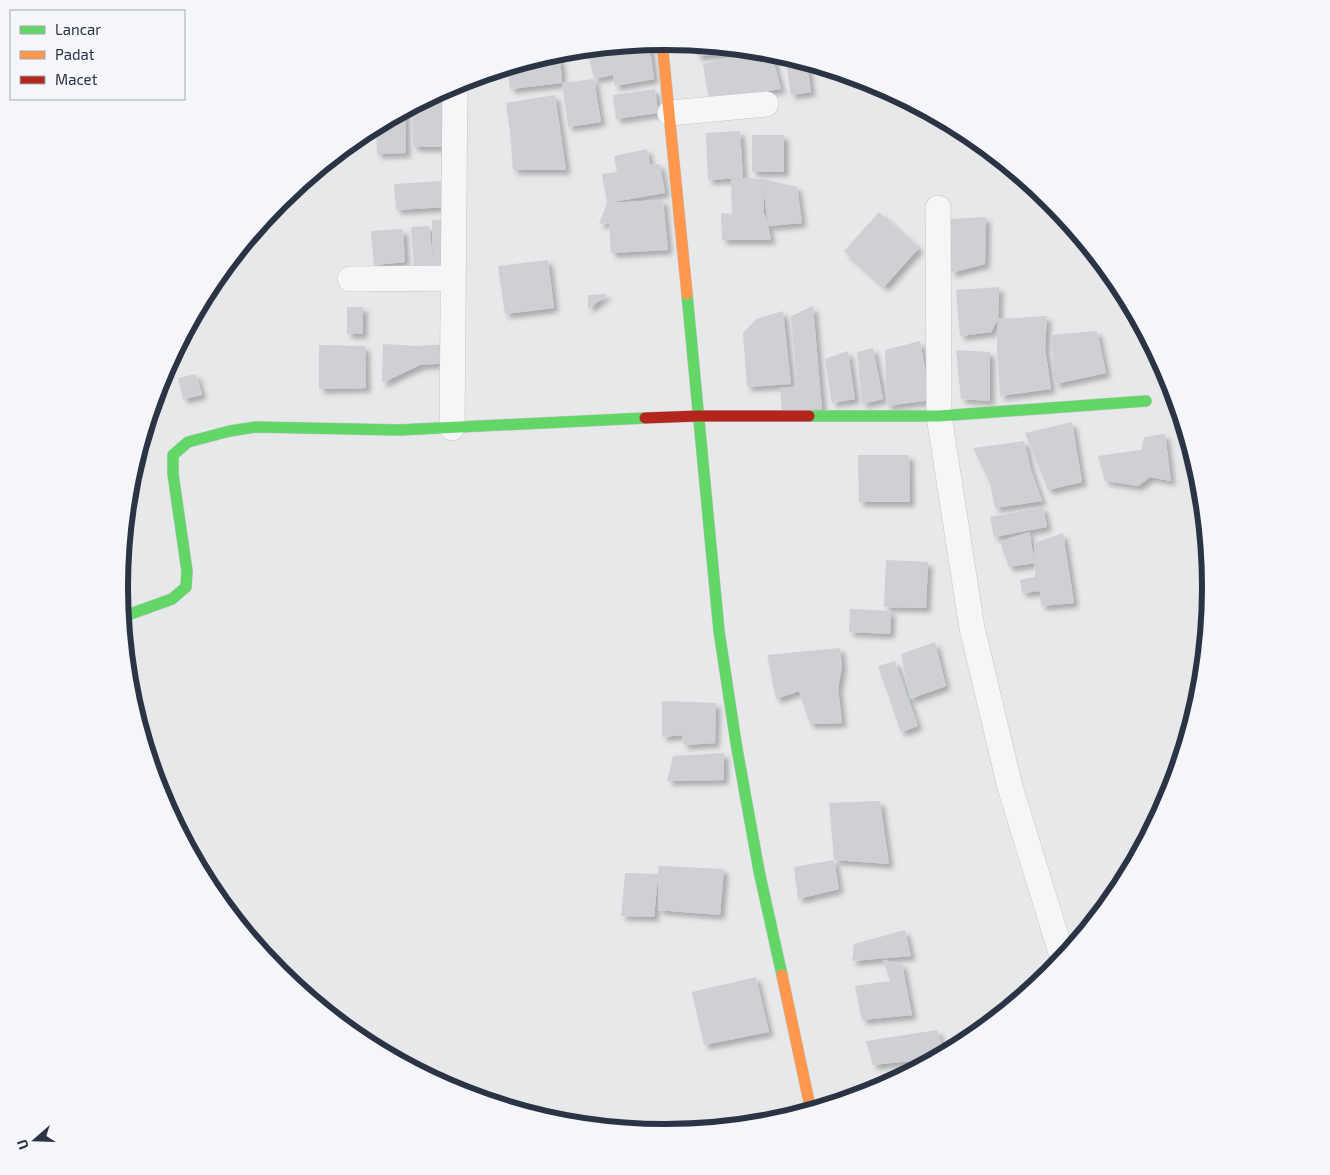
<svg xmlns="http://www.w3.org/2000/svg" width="1330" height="1175" font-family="'Exo 2',sans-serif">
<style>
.building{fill:#ced0d3;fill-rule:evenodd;filter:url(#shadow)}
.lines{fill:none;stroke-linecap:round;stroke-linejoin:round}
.street-casing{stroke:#c4c6c8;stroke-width:26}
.fast-casing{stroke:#c4c6c8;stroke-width:12}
.slow-casing{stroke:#c4c6c8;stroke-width:12}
.jam-casing{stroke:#c4c6c8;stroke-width:12}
.street{stroke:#f5f6f7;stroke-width:25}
.fast{stroke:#63d668;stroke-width:11}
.slow{stroke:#ff974d;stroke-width:11}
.jam{stroke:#b3261e;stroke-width:11}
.rim{fill:none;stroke:#2b3445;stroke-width:6}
</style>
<defs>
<filter id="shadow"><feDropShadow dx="4.5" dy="4.5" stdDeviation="2.5" flood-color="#0004"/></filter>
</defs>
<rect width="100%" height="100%" fill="#e6e8ea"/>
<path class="building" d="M649,43L654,79L615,86L613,75L594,79L587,49Z
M696,44L753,50V51L697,56Z
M763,51L771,52L781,89L709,100L703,64Z
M785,56L807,63L811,92L791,95Z
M560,57L562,83L510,89L507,67L530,60Z
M594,79L601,122L568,127L562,83Z
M655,89L658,113L616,119L613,95Z
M555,95L566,170H513L510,132L506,103Z
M424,100H444L445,147H413L412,106Z
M405,110L406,153L377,154L376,125Z
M740,131L743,178L763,179L797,187L802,223L768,226L771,240H722L721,213L732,214L731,180L740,178L708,180L706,133ZM763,183L768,226L764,213Z
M752,135H784V172H752Z
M647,149L650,165L660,164L665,193L607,203L602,174L617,172L614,156Z
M443,181L445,207L396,210L394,184Z
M663,200L668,250L611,253L609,223L599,224L607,203Z
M879,212L919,248L884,287L844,251Z
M986,217L985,264L951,273L949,219Z
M446,219L447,266L414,268L411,227L429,226L433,261L432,220Z
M403,229L405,262L374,265L371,231Z
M548,260L554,308L505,314L498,266Z
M999,287L998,319L991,332L960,336L956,290Z
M608,294L588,309V295Z
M813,306L822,409L782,412L780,388L797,387L791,316Z
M347,307H363V334H347Z
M783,311L791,384L747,387L743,333L756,319Z
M1047,316L1045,348L1051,389L1000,396L997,348L998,319Z
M1097,331L1106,373L1055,384L1051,335Z
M920,341L931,400L887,406L885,350Z
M383,344L419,346L447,344L449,363L420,365L382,383Z
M319,345L365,346L366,388L319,389Z
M873,348L883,399L862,404L857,352Z
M956,350L990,352V401L961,399Z
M848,351L855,399L832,403L825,359Z
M196,374L202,395L183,399L178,378Z
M1072,422L1082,482L1048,490L1025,433Z
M1165,434L1171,481L1150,477L1138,486L1105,481L1098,456L1141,450L1144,437Z
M1024,441L1031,470L1042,501L995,508L990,483L973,448Z
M858,455H909L910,502H859Z
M1043,507L1047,527L994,537L990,517Z
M1029,532L1035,563L1009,567L1000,542Z
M1063,533L1074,603L1041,606L1040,591L1022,593L1020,580L1035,577L1034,543Z
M886,560L928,562L926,608L884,607Z
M850,609L891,611L890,634L849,632Z
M935,642L946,686L910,699L901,654Z
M840,648L842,667L838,688L842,723L810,724L799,691L776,699L767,655Z
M895,661L918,726L901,732L878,666Z
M662,701L716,703L715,743L684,745L682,735L662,737Z
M724,753V780L667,781L673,756Z
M880,801L889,864L834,860L829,803Z
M834,860L839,889L798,899L794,867Z
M659,866L724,869L720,915L658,910V876L654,917L621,916L625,873L658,874Z
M905,930L911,956L852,961L854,944Z
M883,960L902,964L912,1015L862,1020L855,986L890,981Z
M756,977L769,1032L704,1045L692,992Z
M937,1030L945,1054L938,1058L873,1065L866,1041Z"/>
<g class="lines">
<g class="street-casing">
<path id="street" d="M670,113L766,104
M938,208L939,416L972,628L1010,787L1063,959
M350,279L453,278
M452,428L455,83"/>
</g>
<g class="fast-casing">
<path id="fast" d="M687,294L719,631L736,743L759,871L782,975
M809,416H939L1146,401
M122,617L172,599L186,587L187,571L173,474V455L188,442L230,431L256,427L399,430L645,418"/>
</g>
<g class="slow-casing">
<path id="slow" d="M662,42L687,294
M782,975L811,1111"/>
</g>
<g class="jam-casing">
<path id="jam" d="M645,418L698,416H809"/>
</g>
<use href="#street" class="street"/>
<use href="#fast" class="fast"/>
<use href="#slow" class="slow"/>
<use href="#jam" class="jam"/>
</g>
<path d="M0 0H1330V1175H0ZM128 587a537 537 0 1 1 1074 0a537 537 0 1 1-1074 0Z" fill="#f4f6f9" fill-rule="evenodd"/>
<path class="rim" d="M128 587a537 537 0 1 1 1074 0a537 537 0 1 1-1074 0Z"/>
<rect x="10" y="10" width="175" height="90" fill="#f4f6f9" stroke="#a4a8b1"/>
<rect x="20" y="26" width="25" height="8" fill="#63d668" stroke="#a4a8b1"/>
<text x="55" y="35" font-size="15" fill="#2b3445">Lancar</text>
<rect x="20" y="51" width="25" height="8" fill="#ff974d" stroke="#a4a8b1"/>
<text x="55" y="60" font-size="15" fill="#2b3445">Padat</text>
<rect x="20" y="76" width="25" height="8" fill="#b3261e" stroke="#a4a8b1"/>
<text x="55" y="85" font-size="15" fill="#2b3445">Macet</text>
<g transform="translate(35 1140) rotate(250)" stroke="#f4f6f9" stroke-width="4" paint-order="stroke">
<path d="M0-4L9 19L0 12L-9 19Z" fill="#2b3445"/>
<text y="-8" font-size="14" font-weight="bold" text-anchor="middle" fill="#2b3445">U</text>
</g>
</svg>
